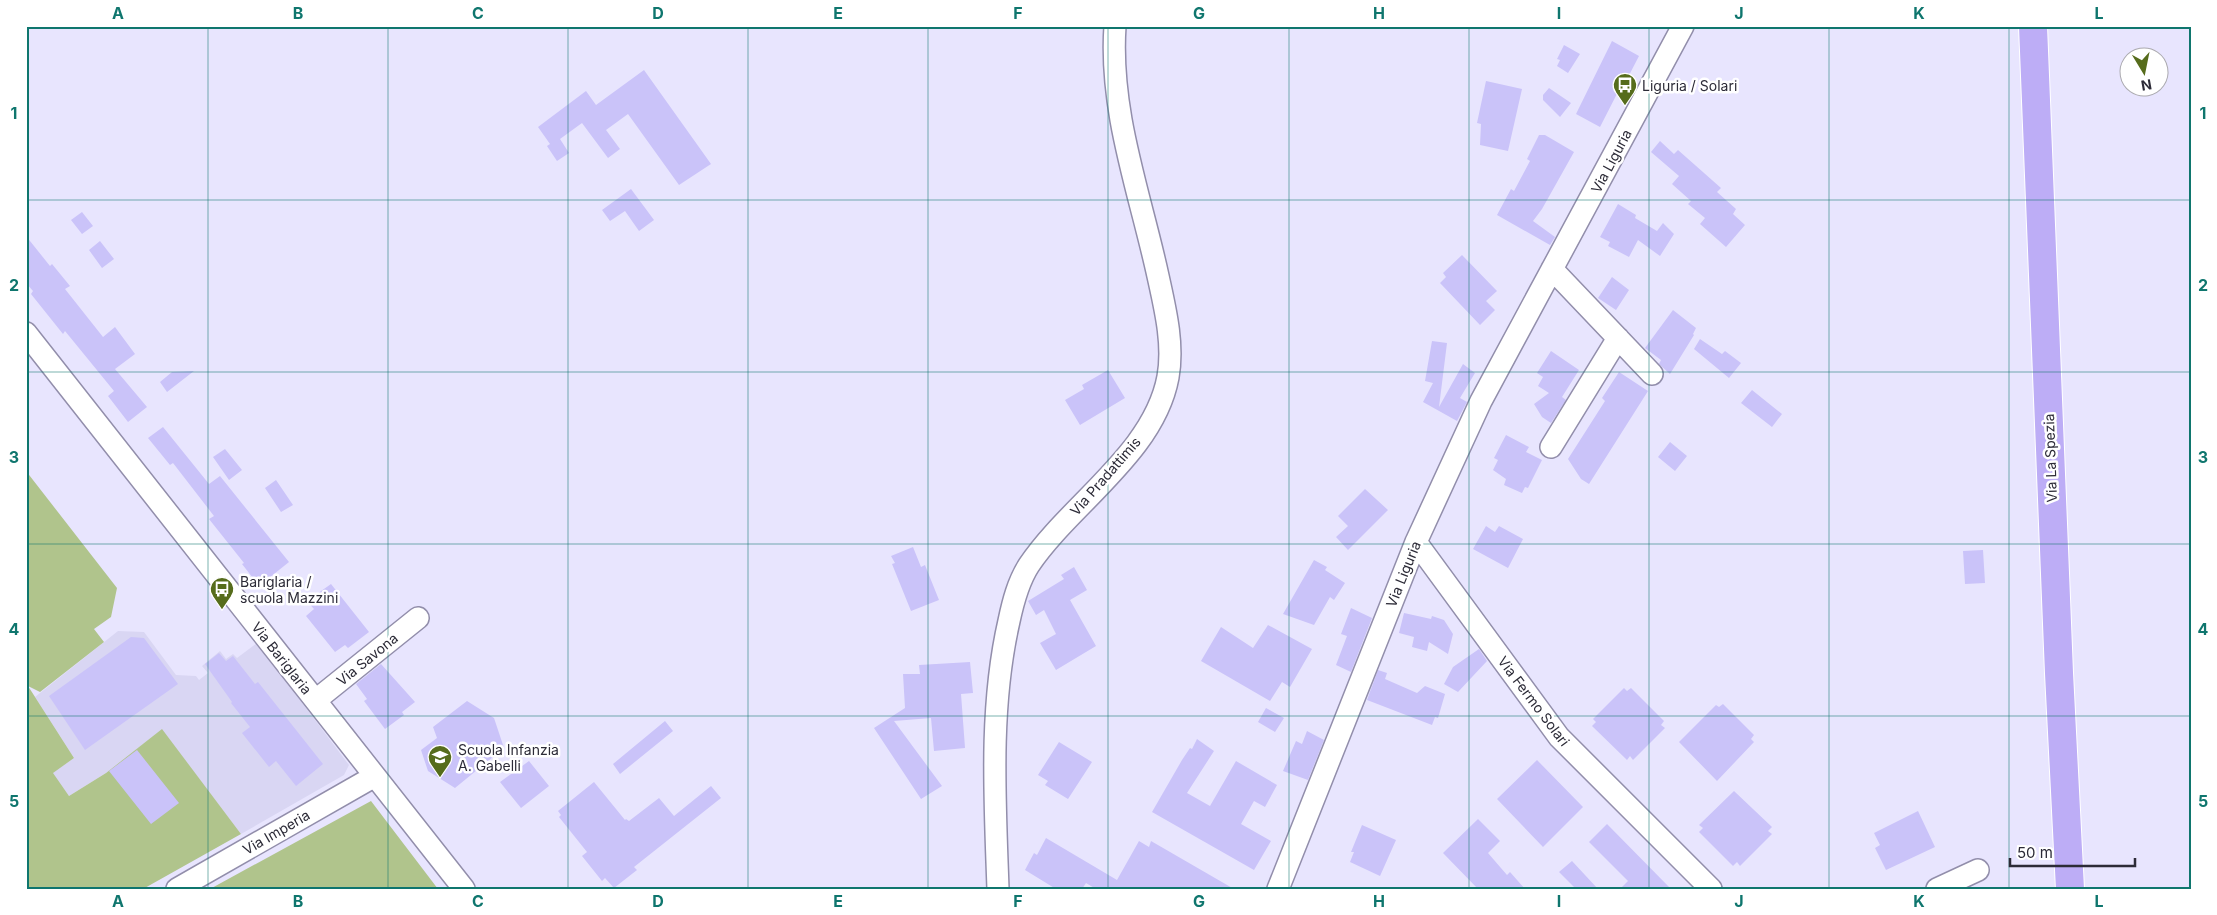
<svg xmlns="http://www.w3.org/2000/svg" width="2217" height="915" font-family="Inter,sans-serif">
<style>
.built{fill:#d9d6f3}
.green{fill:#b0c48c}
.building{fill:#cac3f9}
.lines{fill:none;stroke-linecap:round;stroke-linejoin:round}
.minor-casing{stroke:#928eab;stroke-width:24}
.major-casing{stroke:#fff;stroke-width:30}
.minor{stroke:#fff;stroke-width:21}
.major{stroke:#bdadf6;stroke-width:28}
.grid{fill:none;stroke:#0f766e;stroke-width:1;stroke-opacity:0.55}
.labels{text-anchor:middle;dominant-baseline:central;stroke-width:5;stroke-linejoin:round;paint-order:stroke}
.poi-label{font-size:14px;fill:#2c2b37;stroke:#fff;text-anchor:start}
.street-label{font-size:14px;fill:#2c2b37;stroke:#fff}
.neatline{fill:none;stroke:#0f766e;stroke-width:2}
.grid-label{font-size:16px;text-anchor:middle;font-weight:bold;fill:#0f766e}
</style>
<rect width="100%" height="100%" fill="#e8e5fe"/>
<path class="built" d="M118,631L144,632L176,675L196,676L199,680L208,673L202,666L220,651L226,659L233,654L237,658L257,643L349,765L344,775L241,834L162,730L106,773L69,796L52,773L74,758L35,697Z"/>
<path class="green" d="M26,471L117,588L111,617L94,629L104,642L40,692L28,686L74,758L53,773L69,796L106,773L162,729L241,834L143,889H26Z
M371,801L438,889H210Z"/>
<path class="building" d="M1612,41L1639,56L1624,85L1622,84L1600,127L1576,114Z
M1564,45L1580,54L1568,73L1557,66L1560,60L1557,59Z
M644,70L711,164L679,185L628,114L606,130L620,149L608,158L582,123L560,139L569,153L557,161L547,146L550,144L538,127L586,91L596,105Z
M1486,81L1522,89L1508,151L1480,145L1481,124L1477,123Z
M1549,88L1571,103L1560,117L1543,100V95Z
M1539,135H1545L1574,152L1542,209L1533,221L1555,237L1550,245L1497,215L1511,189L1514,191L1530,161L1527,159Z
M1660,141L1674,154L1678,150L1721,188L1717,192L1736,209L1733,214L1745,225L1726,247L1700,224L1705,218L1688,204L1691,201L1672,184L1679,176L1651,152Z
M631,189L654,220L639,231L625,211L610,221L602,210Z
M1618,204L1636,215L1635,218L1657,231L1663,223L1674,234L1660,256L1638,240L1629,257L1608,246L1610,242L1600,237Z
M82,212L93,226L82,234L71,220Z
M26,236L50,266L52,264L70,286L65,289L103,337L115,327L135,354L115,369L147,407L128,422L108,396L114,391L74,342L65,331L63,334L31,294L33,291L26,283Z
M100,241L114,259L102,268L89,250Z
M1462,255L1497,291L1486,301L1495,310L1480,325L1440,283L1446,277L1443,273Z
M1612,277L1629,290L1616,310L1598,298Z
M1673,310L1696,328L1693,334L1694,335L1670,374L1659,364L1661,360L1645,348Z
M1700,339L1722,354L1725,351L1741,363L1729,378L1694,349Z
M1432,341L1447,343L1439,407L1463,364L1475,373L1460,398L1467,402L1457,421L1423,402L1433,383L1425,381Z
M1551,351L1579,370L1562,397L1566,400L1551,423L1542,417L1534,404L1549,393L1538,386L1543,377L1537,373Z
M1108,370L1125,398L1080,425L1065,400L1084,389L1082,385Z
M194,371L167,392L160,382L172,372Z
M1619,372L1648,391L1589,484L1581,479L1568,459L1605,401L1602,398Z
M1752,390L1782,414L1772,427L1741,403Z
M163,427L209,484L220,476L289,562L259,586L242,564L244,563L209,519L214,516L173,463L170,465L148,438Z
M1506,435L1529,447L1526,452L1542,460L1528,488L1525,487L1522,493L1504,485L1506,479L1493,470L1498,460L1494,458Z
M1670,442L1687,456L1675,471L1658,457Z
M225,449L242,470L229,480L213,457Z
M276,480L293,505L281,512L265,488Z
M1365,489L1388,510L1348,550L1336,537L1348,526L1338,516Z
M1486,526L1495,532L1499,526L1523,539L1508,568L1473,549Z
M913,547L921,567L925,565L939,600L911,611L892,564L895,563L891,556Z
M1983,550L1985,583L1965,584L1963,551Z
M1314,560L1327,567L1325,570L1345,583L1334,600L1330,597L1314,625L1283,614Z
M1074,567L1087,590L1070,600L1096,646L1056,670L1040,643L1056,634L1044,610L1036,615L1028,601L1064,579L1061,575Z
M331,584L369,632L348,648L345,645L335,652L306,616L314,609L307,601Z
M1351,608L1372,618L1351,672L1336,665L1347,636L1341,634Z
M1404,613L1431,619L1432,616L1444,620L1453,634L1448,654L1429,642L1427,651L1412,647L1414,637L1399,633Z
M1268,625L1312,649L1290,687L1282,682L1270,701L1201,661L1221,627L1253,648Z
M131,637L144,638L178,684L85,750L49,696Z
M1479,649L1487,661L1458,692L1444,684L1453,667Z
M219,653L226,661L233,656L255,684L258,682L323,764L296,786L276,761L269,767L242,733L250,727L231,703L232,702L205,664Z
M970,662L973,693L961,694L965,748L934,751L931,718L894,721L942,786L921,799L874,728L905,708L903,674H920L919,665Z
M381,664L415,702L402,712L404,715L385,729L364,701L367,699L356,684Z
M1378,670L1387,673L1385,679L1417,693L1425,686L1445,694L1438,718L1435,717L1432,725L1367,700Z
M1624,688L1627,691L1631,688L1664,721L1661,725L1665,728L1633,760L1630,756L1627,760L1592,726L1596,722L1593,719Z
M467,701L494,718L504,748L455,788L428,771L421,750L437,738L433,727Z
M1723,704L1754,735L1751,739L1754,742L1717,781L1679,742L1716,705L1719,707Z
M1266,708L1284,718L1275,732L1258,722Z
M665,721L673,731L620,774L613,764Z
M1307,731L1324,740L1308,780L1283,771L1296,741L1302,744Z
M1197,739L1214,751L1187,793L1210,806L1236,761L1277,785L1265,807L1254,801L1241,824L1271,841L1254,870L1152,812L1182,760L1190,748L1192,749Z
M1059,742L1092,762L1068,799L1045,785L1048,781L1038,775Z
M137,750L179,803L151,824L109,771Z
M1537,760L1583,807L1543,847L1497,799Z
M529,761L549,786L521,808L500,782Z
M594,782L625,820L626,819L629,821L659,798L674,816L711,786L721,798L634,867L637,870L614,888L605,878L602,881L582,856L587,852L559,817L561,815L558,811Z
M1734,791L1772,827L1768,831L1772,834L1740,866L1737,862L1733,866L1699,832L1703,828L1699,825Z
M1918,811L1935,847L1886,870L1875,848L1880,845L1874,833Z
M1478,819L1500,841L1488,853L1507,875L1510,872L1525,889H1478L1443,853Z
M1607,824L1671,889H1620L1628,881L1589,842Z
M1362,825L1396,840L1380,876L1350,862L1354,852H1351Z
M1046,838L1117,880L1139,841L1149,847L1151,841L1234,889H1096L1086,883L1082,889H1056L1025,870L1034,853L1037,855Z
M1572,861L1598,889H1576L1559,872Z"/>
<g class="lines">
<g class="minor-casing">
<path id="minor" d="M1552,269L1652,374
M26,333L464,889
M1551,447L1618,338
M1416,542L1559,737L1711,889
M316,700L418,618
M177,889L375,776
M998,889C995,801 989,708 1009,621C1013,602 1018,582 1029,565C1070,504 1154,453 1168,377C1174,344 1165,308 1158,276C1140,193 1109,112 1115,26
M1278,889L1416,542L1481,401L1683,26
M1937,889L1978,870"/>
</g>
<g class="major-casing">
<path id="major" d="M2033,26L2059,673L2070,889"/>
</g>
<use href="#minor" class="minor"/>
<use href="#major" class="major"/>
</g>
<path class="grid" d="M208,26V889M388,26V889M568,26V889M748,26V889M928,26V889M1108,26V889M1289,26V889M1469,26V889M1649,26V889M1829,26V889M2009,26V889M26,200H2191M26,372H2191M26,544H2191M26,716H2191"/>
<defs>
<g id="bus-pin" transform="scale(1.25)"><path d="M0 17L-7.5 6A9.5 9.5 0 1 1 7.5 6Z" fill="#566c1c" stroke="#fff"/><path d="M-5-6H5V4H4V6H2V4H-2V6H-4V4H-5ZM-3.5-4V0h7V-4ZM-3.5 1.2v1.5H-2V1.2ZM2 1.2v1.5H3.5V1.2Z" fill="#fff"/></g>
<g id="school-pin" transform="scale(1.25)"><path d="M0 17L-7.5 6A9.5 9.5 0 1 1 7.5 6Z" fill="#566c1c" stroke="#fff"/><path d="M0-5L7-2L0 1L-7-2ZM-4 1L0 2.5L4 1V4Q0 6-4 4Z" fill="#fff"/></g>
</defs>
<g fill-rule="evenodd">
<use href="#bus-pin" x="1625" y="85"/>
<use href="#bus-pin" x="222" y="589"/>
<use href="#school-pin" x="440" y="757"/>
</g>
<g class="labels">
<g class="poi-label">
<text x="1642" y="85">Liguria / Solari</text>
<text x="240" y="581">Bariglaria /<tspan x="240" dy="16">scuola Mazzini</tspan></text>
<text x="458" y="749">Scuola Infanzia<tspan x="458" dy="16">A. Gabelli</tspan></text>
</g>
<g class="street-label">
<text transform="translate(1611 161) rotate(-62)">Via Liguria</text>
<text transform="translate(2050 458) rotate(-92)">Via La Spezia</text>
<text transform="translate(1105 476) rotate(-49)">Via Pradattimis</text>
<text transform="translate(1403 574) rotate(-68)">Via Liguria</text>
<text transform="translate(282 658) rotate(52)">Via Bariglaria</text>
<text transform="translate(367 659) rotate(-39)">Via Savona</text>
<text transform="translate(1534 701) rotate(53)">Via Fermo Solari</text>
<text transform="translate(276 832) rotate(-30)">Via Imperia</text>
</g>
</g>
<rect width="2217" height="915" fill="none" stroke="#ffffff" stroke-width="55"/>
<g transform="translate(2144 72) rotate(170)"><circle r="24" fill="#ffffff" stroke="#abaaaf"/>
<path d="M0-4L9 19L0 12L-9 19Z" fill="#566c1c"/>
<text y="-8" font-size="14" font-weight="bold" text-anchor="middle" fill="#2c2b37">N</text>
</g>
<path d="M2010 858v8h125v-8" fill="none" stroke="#2c2b37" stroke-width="2.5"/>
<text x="2017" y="858" font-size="15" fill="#2c2b37" stroke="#ffffff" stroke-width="4" paint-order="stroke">50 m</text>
<rect x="28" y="28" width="2162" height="860" class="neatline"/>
<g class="grid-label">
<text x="118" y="19">A</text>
<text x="298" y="19">B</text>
<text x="478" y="19">C</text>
<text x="658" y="19">D</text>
<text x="838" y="19">E</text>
<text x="1018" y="19">F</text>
<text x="1199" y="19">G</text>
<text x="1379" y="19">H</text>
<text x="1559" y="19">I</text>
<text x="1739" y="19">J</text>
<text x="1919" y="19">K</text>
<text x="2099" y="19">L</text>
<text x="14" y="119">1</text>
<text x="2203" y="119">1</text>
<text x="14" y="291">2</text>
<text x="2203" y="291">2</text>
<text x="14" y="463">3</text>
<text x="2203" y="463">3</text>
<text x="14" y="635">4</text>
<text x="2203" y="635">4</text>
<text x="14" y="807">5</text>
<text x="2203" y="807">5</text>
<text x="118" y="907">A</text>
<text x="298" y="907">B</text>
<text x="478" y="907">C</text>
<text x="658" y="907">D</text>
<text x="838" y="907">E</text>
<text x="1018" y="907">F</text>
<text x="1199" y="907">G</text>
<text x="1379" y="907">H</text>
<text x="1559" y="907">I</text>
<text x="1739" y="907">J</text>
<text x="1919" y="907">K</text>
<text x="2099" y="907">L</text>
</g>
</svg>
